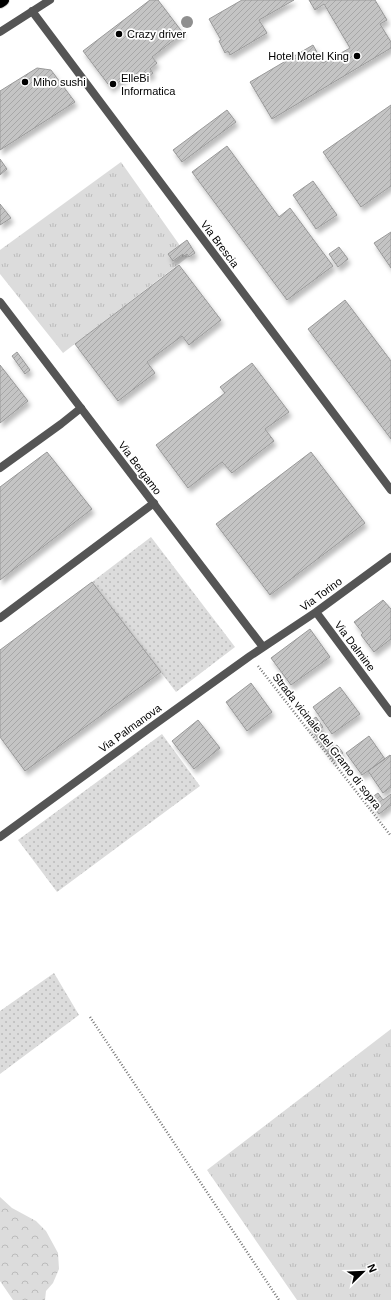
<svg xmlns="http://www.w3.org/2000/svg" width="391" height="1300" font-family="Arial,sans-serif">
<style>
.grass{fill:url(#grass-tufts)}
.forest{fill:url(#forest-crowns)}
.park{fill:url(#park-dots)}
.building{fill:url(#building-hatch);stroke:#999;filter:url(#shadow)}
.lines{fill:none;stroke-linecap:round;stroke-linejoin:round}
.highway-casing{stroke:#dbdbdb;stroke-width:14}
.path{stroke:#777;stroke-width:2.5;stroke-dasharray:1 2;stroke-linecap:butt}
.lane{stroke:#555;stroke-width:8}
.street{stroke:#555;stroke-width:8}
.highway{stroke:#000;stroke-width:12}
.tree{fill:#8f8f8f}
.poi-dot{fill:#000;stroke:#fff;stroke-width:1.5}
.labels{text-anchor:middle;dominant-baseline:central;stroke-width:3.5;stroke-linejoin:round;paint-order:stroke}
.poi-label{font-size:11px;fill:#000;stroke:#fff;text-anchor:start}
.street-label{font-size:11px;fill:#000;stroke:#fff}
</style>
<defs>
<pattern id="grass-tufts" width="24" height="20" patternUnits="userSpaceOnUse"><rect width="24" height="20" fill="#dcdcdc"/><path d="M3 7l-1-3M5 7V3M7 7l1-3M15 17l-1-3M17 17v-4M19 17l1-3" fill="none" stroke="#bbb"/></pattern>
<pattern id="forest-crowns" width="20" height="18" patternUnits="userSpaceOnUse"><rect width="20" height="18" fill="#dcdcdc"/><path d="M2 6a3 3 0 1 1 6 0M12 15a3 3 0 1 1 6 0" fill="none" stroke="#bbb"/></pattern>
<pattern id="park-dots" width="8" height="8" patternUnits="userSpaceOnUse"><rect width="8" height="8" fill="#dcdcdc"/><path d="M2 2h.1M6 6h.1" fill="none" stroke="#bbb" stroke-width="1.8" stroke-linecap="round"/></pattern>
<pattern id="building-hatch" width="6" height="6" patternUnits="userSpaceOnUse"><rect width="6" height="6" fill="#c4c4c4"/><path d="M-1 1l2-2M0 6l6-6M5 7l2-2" fill="none" stroke="#a7a7a7"/></pattern>
<filter id="shadow"><feDropShadow dx="2.5" dy="4.5" stdDeviation="2" flood-color="#0004"/></filter>
</defs>
<rect width="100%" height="100%" fill="#fff"/>
<path class="grass" d="M121,162L188,257L63,353L0,274V250Z
M391,1029V1300H297L207,1170Z"/>
<path class="forest" d="M0,1197L12,1208L36,1221L46,1231L58,1253L59,1269L53,1283L46,1291L45,1300H13L0,1281Z"/>
<path class="park" d="M151,537L235,647L176,692L92,582Z
M162,734L200,786L57,892L18,840Z
M54,973L79,1015L0,1074V1011Z"/>
<path class="building" d="M150,0H158L183,33L152,57L157,63L150,69L153,73L148,77L145,72L137,78L132,72L111,88L83,51Z
M242,0H294L259,20L267,33L230,55L228,51L225,53L219,41L221,40L209,19Z
M309,0H375L387,20L380,24L391,42V48L272,119L250,82L313,45L323,63L350,48L324,4L315,10Z
M37,68L51,70L75,102L0,150V91Z
M391,105V186L361,207L323,152Z
M227,110L236,122L182,162L173,150Z
M227,146L279,217L290,208L333,266L287,300L192,172Z
M0,159L7,169L0,175Z
M313,181L337,215L316,229L293,195Z
M0,204L11,218L0,225Z
M391,232V268L374,243Z
M187,240L195,253L189,257L187,254L184,256L183,254L173,261L168,254Z
M339,247L348,259L338,267L329,254Z
M179,265L221,320L189,345L182,336L147,362L155,373L118,401L75,344Z
M345,300L391,361V439L308,329Z
M17,352L30,370L25,374L12,356Z
M252,363L289,412L265,429L274,441L232,473L222,462L188,488L156,445L225,393L220,387Z
M0,365L28,401L0,423Z
M47,452L92,509L0,580V487Z
M311,452L365,523L270,595L216,524Z
M92,582L161,672L25,771L0,737V650Z
M383,600L391,609V639L374,652L361,635L363,633L354,622Z
M310,629L330,657L291,685L271,658Z
M251,683L272,712L247,731L226,702Z
M340,687L360,714L332,734L313,707Z
M316,717L323,727L320,729L334,747L337,745L343,753L333,760L307,723Z
M198,720L220,748L194,769L172,741Z
M369,736L385,759L362,775L346,753Z
M390,755L391,756V787L383,793L368,771Z
M378,793L383,800L391,794V805L379,814L368,800Z"/>
<g class="lines">
<g class="highway-casing">
<path id="highway" d="M0,2L3,0"/>
</g>
<path class="path" d="M258,666L391,836
M90,1017L279,1300"/>
<path class="lane" d="M0,468L61,424L81,408
M0,618L154,503"/>
<path class="street" d="M32,11L391,490
M0,32L50,0
M0,302L263,647
M316,612L391,713
M0,837L151,727L250,656L316,612L391,557"/>
<use href="#highway" class="highway"/>
</g>
<circle class="tree" cx="187" cy="22" r="6"/>
<g class="poi-dot">
<circle cx="119" cy="34" r="4"/>
<circle cx="357" cy="56" r="4"/>
<circle cx="25" cy="82" r="4"/>
<circle cx="113" cy="84" r="4"/>
</g>
<g class="labels">
<g class="poi-label">
<text x="127" y="34">Crazy driver</text>
<text x="349" y="56" text-anchor="end">Hotel Motel King</text>
<text x="121" y="78">ElleBi<tspan x="121" dy="13">Informatica</tspan></text>
<text x="33" y="82">Miho sushi</text>
</g>
<g class="street-label">
<text transform="translate(220 244) rotate(53)">Via Brescia</text>
<text transform="translate(140 468) rotate(53)">Via Bergamo</text>
<text transform="translate(321 594) rotate(-36)">Via Torino</text>
<text transform="translate(355 646) rotate(53)">Via Dalmine</text>
<text transform="translate(130 728) rotate(-36)">Via Palmanova</text>
<text transform="translate(327 741) rotate(52)">Strada vicinale del Gramo di sopra</text>
</g>
</g>
<g transform="translate(363 1272) rotate(67)" stroke="#ffffff" stroke-width="3" paint-order="stroke">
<path d="M0-3L7 15L0 10L-7 15Z" fill="#000000"/>
<text y="-6" font-size="11" font-weight="bold" text-anchor="middle" fill="#000000">N</text>
</g>
</svg>
